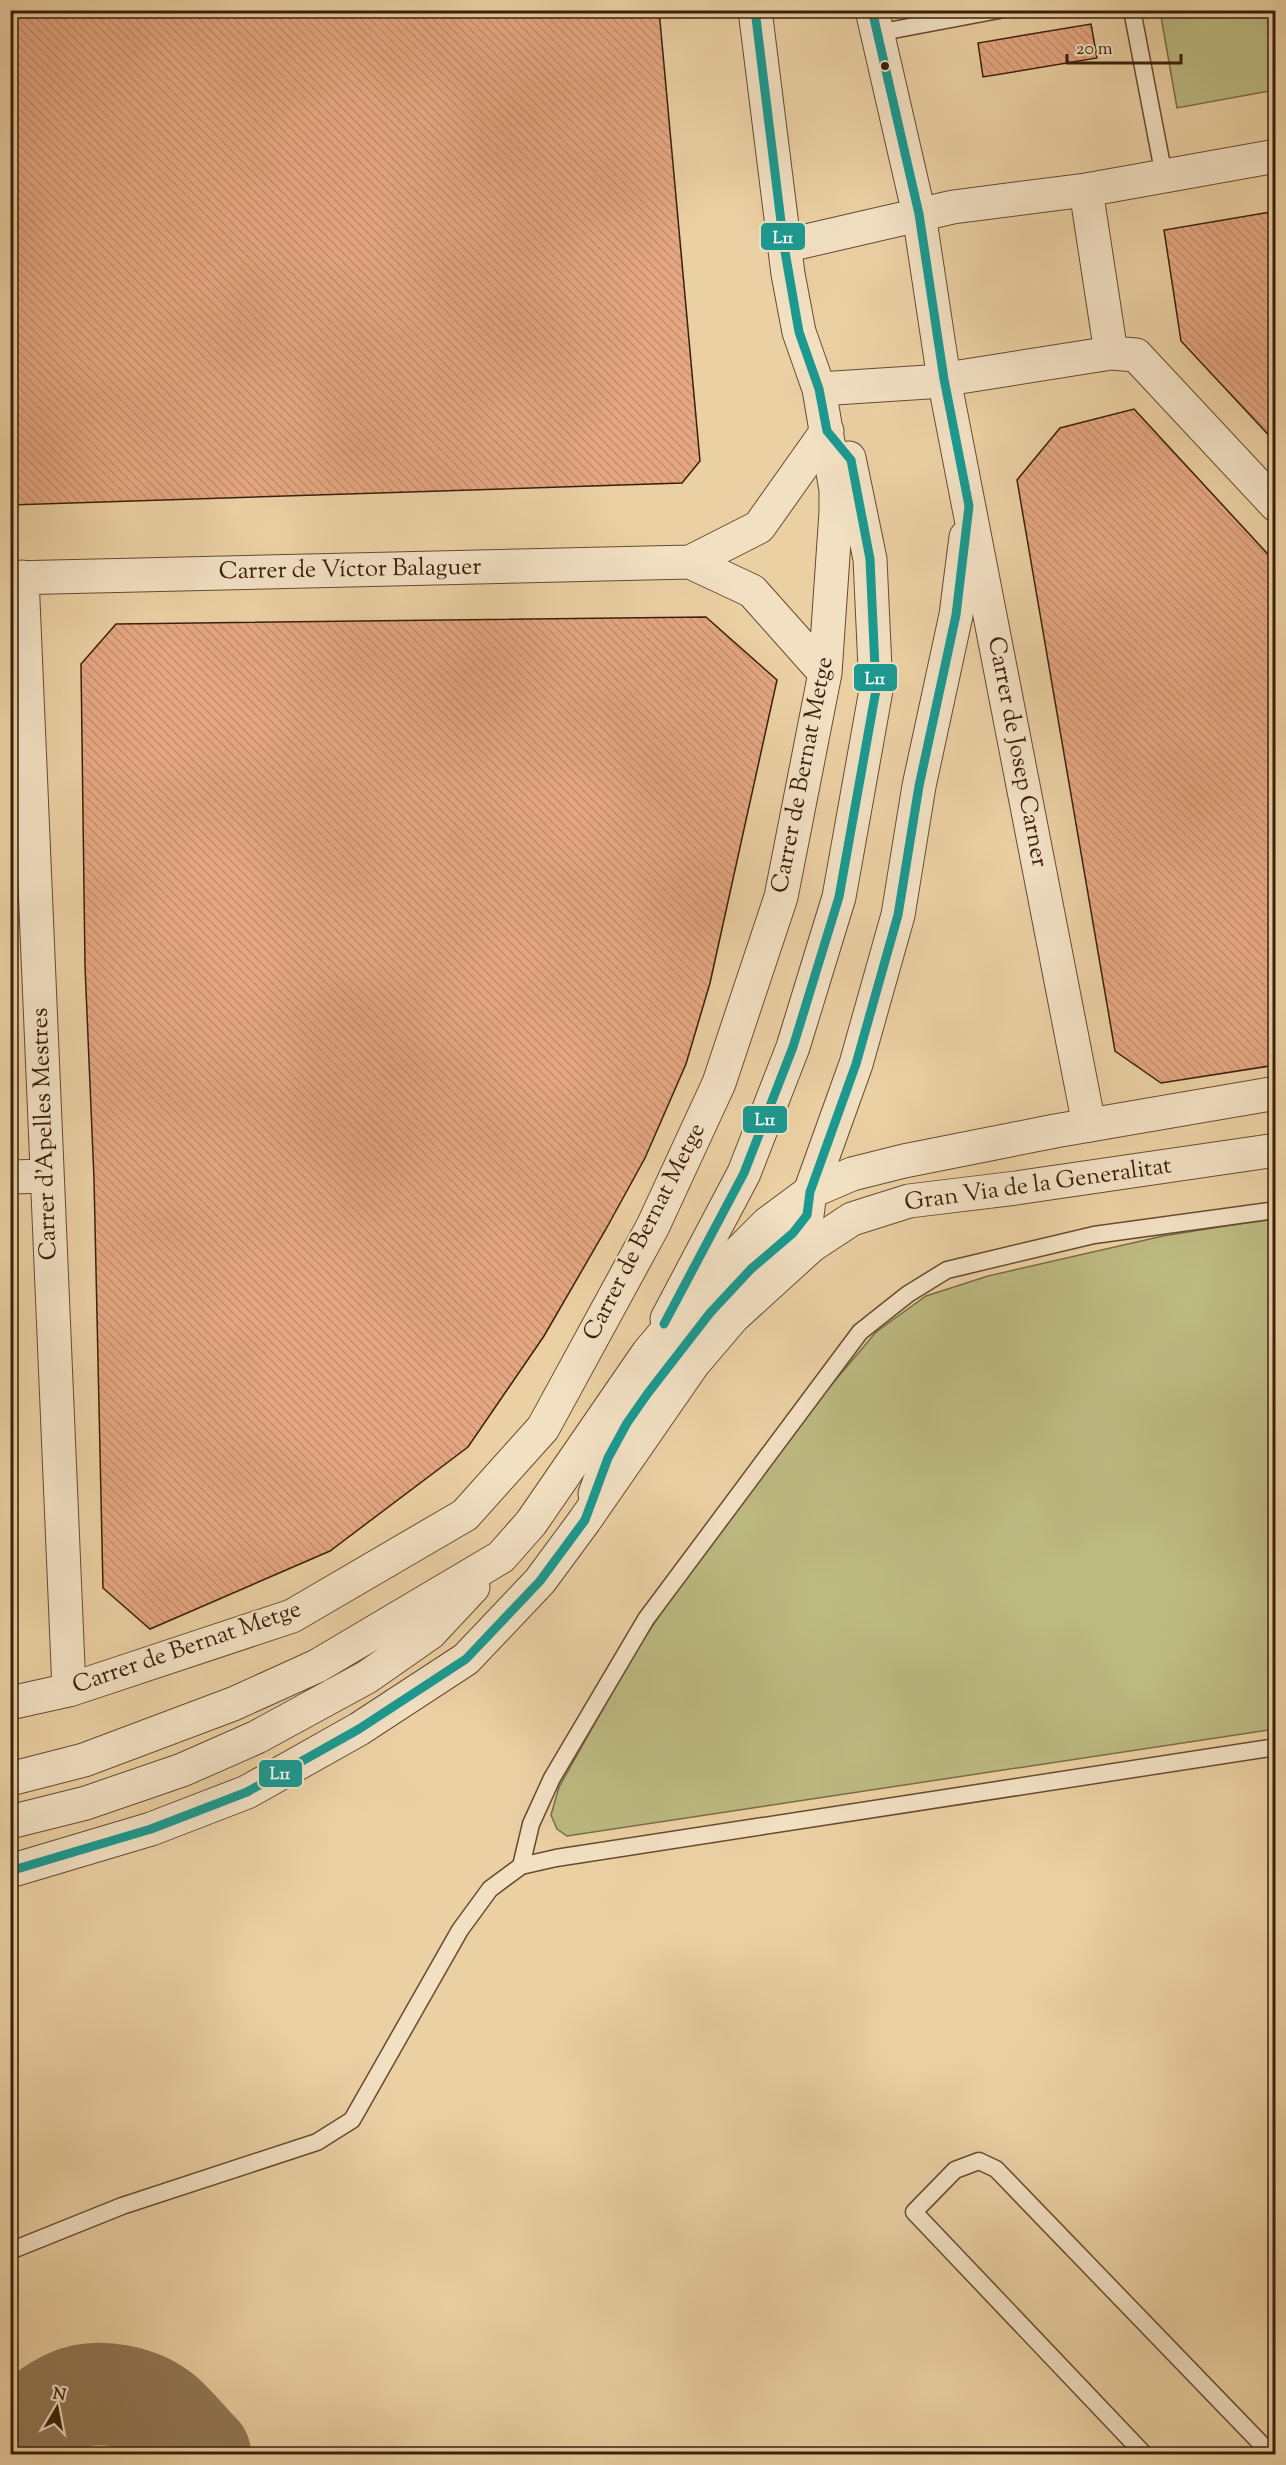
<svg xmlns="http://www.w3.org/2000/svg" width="1286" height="2465" font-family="'Sorts Mill Goudy',serif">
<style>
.green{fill:#bcb981;stroke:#7b6c46;stroke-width:1.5}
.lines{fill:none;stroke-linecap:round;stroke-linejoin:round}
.taxiway{stroke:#927856;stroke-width:102}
.building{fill:url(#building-back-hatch);stroke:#3a1f0a;stroke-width:1.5}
.service-casing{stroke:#664b30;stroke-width:19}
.minor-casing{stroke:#664b30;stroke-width:35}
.tertiary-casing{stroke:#664b30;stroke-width:35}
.service{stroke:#f2e0c3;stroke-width:16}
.minor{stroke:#f2e0c3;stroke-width:33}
.tertiary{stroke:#f2e0c3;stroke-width:33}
.bus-1-casing{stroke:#f2e0c3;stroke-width:14}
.bus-1{stroke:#1a9a91;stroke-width:9}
.bus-dot{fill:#3a1f0a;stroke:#f2e0c3;stroke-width:2}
.labels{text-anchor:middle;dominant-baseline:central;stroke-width:4.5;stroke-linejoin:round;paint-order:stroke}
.street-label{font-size:24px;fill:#3a1f0a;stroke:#f2e0c3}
.line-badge{stroke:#f2e0c3;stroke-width:2}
.badge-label{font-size:16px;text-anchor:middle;font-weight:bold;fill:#fff}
</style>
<defs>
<pattern id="building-back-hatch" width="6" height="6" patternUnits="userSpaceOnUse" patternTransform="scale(1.5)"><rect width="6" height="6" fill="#e5a782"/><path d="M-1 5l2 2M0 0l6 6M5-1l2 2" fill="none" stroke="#c58f6f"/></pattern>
</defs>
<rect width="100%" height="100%" fill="#ebd0a3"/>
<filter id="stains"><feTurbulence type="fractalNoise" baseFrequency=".00333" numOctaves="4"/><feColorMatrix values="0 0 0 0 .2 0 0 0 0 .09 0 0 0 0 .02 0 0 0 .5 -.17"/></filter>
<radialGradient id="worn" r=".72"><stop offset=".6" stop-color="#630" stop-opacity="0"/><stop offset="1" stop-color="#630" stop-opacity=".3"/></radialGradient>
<path class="green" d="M1160,11H1275V90L1177,108Z
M1275,1218V1729L567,1836L557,1829L551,1815L559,1787L634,1654L687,1573L816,1403L876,1332L926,1296L988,1276L1163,1236Z
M98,2443L126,2448L140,2454H60L77,2447Z"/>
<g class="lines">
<path class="taxiway" d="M10,2445C29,2429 46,2410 69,2400C98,2387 141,2396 165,2417C177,2428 188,2442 200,2454"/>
</g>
<path class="building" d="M10,10H659L700,461L682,483L10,505Z
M1091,24L1097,58L983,77L978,43Z
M1276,211V443L1181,341L1164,230Z
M1134,409L1276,563V1065L1161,1083L1115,1051L1017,480L1060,428Z
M706,617L777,680L710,983L686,1064L645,1158L606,1229L544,1336L468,1447L330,1551L150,1629L103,1588L94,1179L85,966L81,664L116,624Z"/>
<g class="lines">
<g class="service-casing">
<path id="service" d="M1132,10L1164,176
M877,33L999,10
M521,1866L531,1824L552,1778L646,1619L860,1332L908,1294L947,1270L1094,1235L1276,1210
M10,2251L122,2206L317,2142L352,2120L460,1930L490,1889L521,1866L556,1858L1276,1747
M1144,2454L914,2212L955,2170L979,2161L996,2169L1271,2454"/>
</g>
<g class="minor-casing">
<path id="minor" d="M872,10L919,214L944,379L1089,1125
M1086,190L1111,353
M784,246L953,207L1086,190L1276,156
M819,389L928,382L1111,353L1136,355L1276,505
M690,562L752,591L825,673
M22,577L69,1690
M10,578L690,562L759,527L827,431
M10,1177L47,1176
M667,1319L744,1173L793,1047L839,897L876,690L870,559L849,458
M595,1494L608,1458L627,1423L648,1393L710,1313L751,1269L793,1233L807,1215L810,1192L856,1064L898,915L919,786L956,615L966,537
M10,1703L69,1690L292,1616L465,1515L543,1428L653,1226L719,1083L781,897L825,673L836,512V490L819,389L799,332L788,274L755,10"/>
</g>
<g class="tertiary-casing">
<path id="tertiary" d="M10,1779L84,1760L233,1704L317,1666L501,1557L531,1523L648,1353L702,1289L768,1223L810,1192L852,1174L904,1161L1055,1131L1276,1093
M10,1822L86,1803L182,1770L257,1737L367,1677L430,1633L473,1587
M10,1871L151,1829L247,1792L359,1729L466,1659L540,1581L585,1520L693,1364L733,1317L811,1246L852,1219L909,1201L1016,1188L1276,1150"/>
</g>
<use href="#service" class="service"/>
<use href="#minor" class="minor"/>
<use href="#tertiary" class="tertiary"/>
<g class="bus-1-casing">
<path id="bus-1" d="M664,1324L744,1173L793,1047L839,897L876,690L870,559L851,460L827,431L819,389L799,332L784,246L755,10
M10,1871L151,1829L247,1792L359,1729L466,1659L540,1581L585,1520L608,1458L627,1423L648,1393L710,1313L751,1269L793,1233L807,1215L810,1192L856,1064L898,915L919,786L956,615L969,506L944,379L919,214L872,10"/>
</g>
<use href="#bus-1" class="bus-1"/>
</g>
<circle class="bus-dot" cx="885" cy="66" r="5"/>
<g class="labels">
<g class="street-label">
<text transform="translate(350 570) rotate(-1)">Carrer de Víctor Balaguer</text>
<text transform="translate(1017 752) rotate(79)">Carrer de Josep Carner</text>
<text transform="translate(803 775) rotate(-79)">Carrer de Bernat Metge</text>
<text transform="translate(45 1134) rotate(-92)">Carrer d'Apelles Mestres</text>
<text transform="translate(1038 1185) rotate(-8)">Gran Via de la Generalitat</text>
<text transform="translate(645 1232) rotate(-63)">Carrer de Bernat Metge</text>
<text transform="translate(187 1648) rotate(-19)">Carrer de Bernat Metge</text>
</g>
</g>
<g class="line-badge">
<rect x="760" y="222" width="46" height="29" rx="6" fill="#1a9a91"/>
<rect x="853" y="663" width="45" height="29" rx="6" fill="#1a9a91"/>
<rect x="742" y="1105" width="46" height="29" rx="6" fill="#1a9a91"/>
<rect x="258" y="1759" width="45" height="29" rx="6" fill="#1a9a91"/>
</g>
<g class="badge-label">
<text x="783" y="243">L11</text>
<text x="875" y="684">L11</text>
<text x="765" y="1125">L11</text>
<text x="280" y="1779">L11</text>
</g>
<rect width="1286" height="2465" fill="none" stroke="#ebd0a3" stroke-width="36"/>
<rect x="12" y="12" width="1262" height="2441" fill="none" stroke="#3a1f0a" stroke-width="3"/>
<rect x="18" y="18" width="1250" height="2429" fill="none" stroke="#3a1f0a" stroke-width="1.5"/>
<g transform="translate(57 2408) rotate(10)" stroke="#f2e0c3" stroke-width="4.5" paint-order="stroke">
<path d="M0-4.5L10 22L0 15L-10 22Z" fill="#3a1f0a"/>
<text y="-9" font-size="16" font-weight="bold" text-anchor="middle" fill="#3a1f0a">N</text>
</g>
<path d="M1067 54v9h114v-9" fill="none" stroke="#3a1f0a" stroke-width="3"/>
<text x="1076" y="54" font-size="18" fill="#3a1f0a" stroke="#f2e0c3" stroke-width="4.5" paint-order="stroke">20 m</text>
<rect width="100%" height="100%" filter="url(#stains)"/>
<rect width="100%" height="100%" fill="url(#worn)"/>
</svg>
